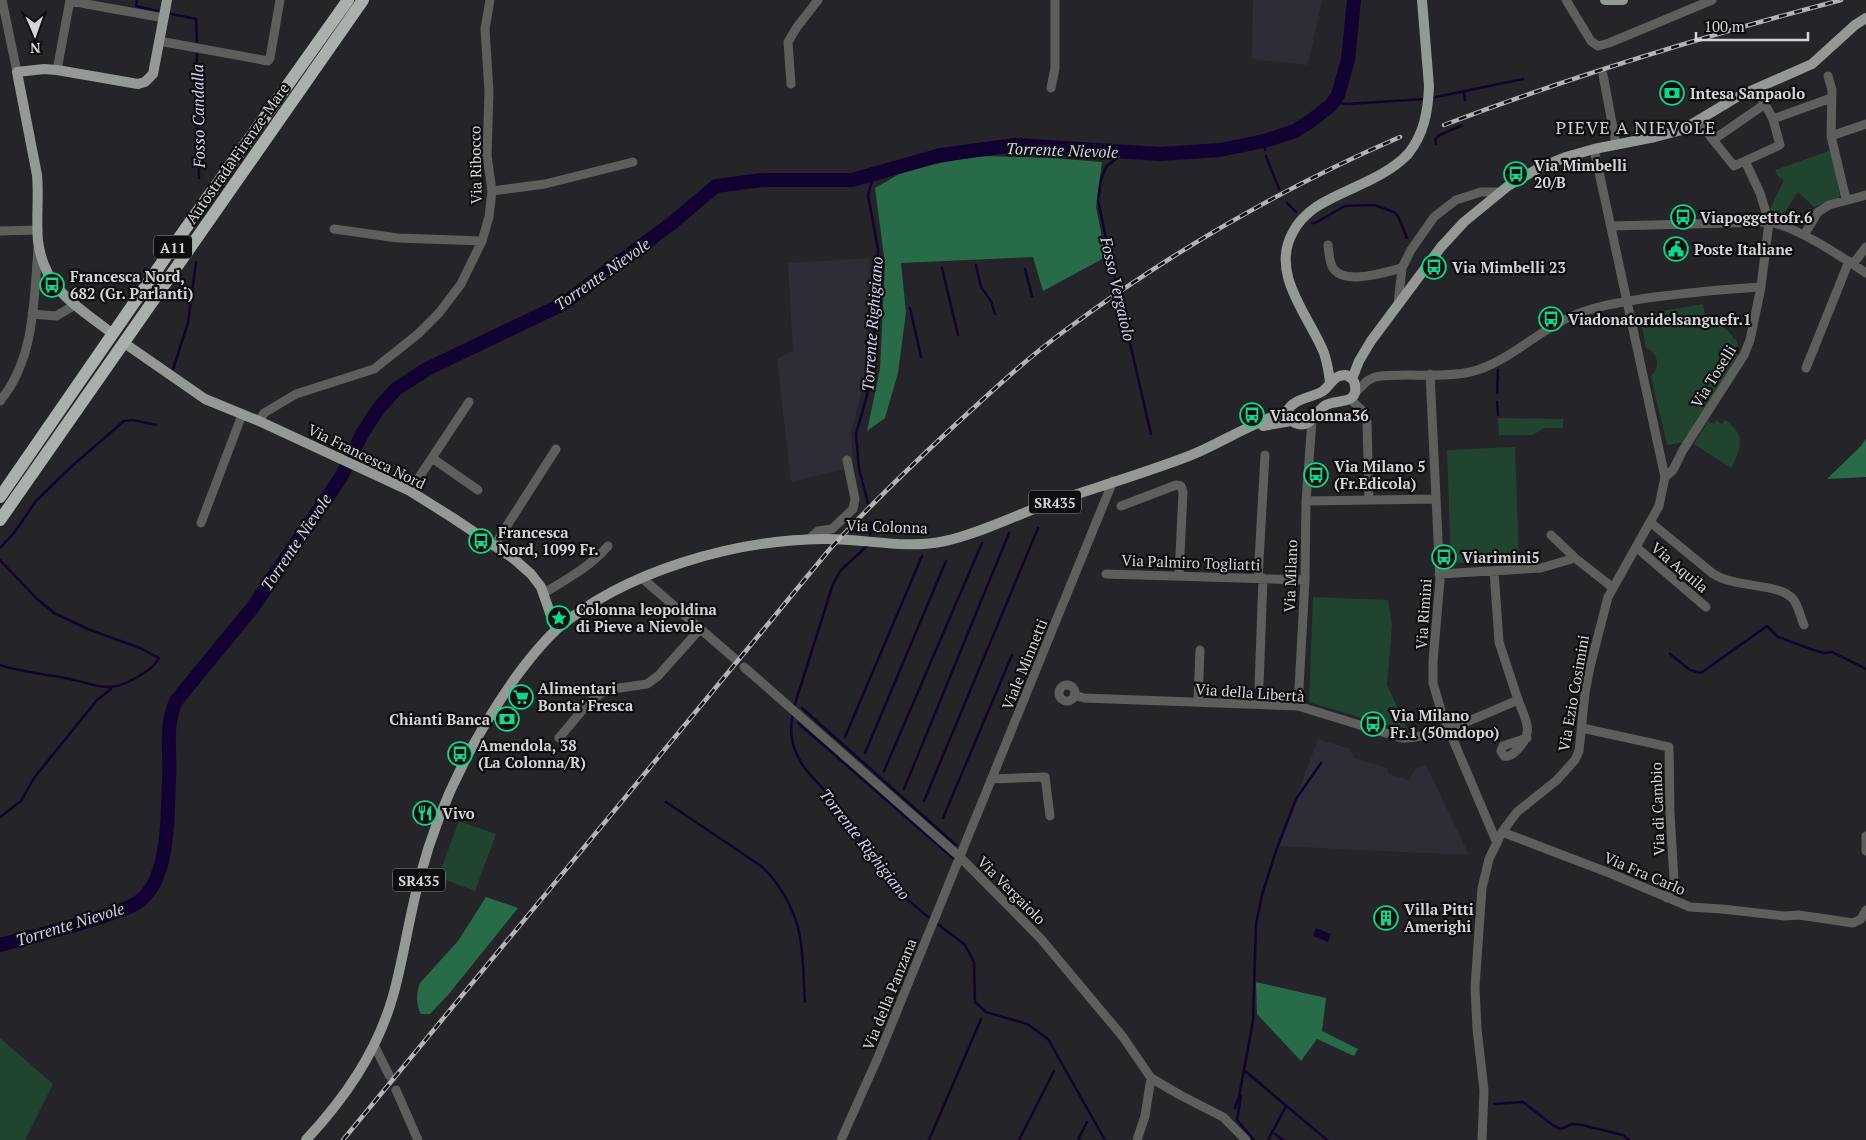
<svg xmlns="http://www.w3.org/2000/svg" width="1866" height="1140" font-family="'PT Serif',serif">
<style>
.built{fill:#2e2d37}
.green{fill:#214431}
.forest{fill:#286b49}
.water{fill:#120232}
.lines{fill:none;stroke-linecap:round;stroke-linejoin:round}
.stream{stroke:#120232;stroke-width:2.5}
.river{stroke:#120232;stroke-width:14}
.minor-tunnel{stroke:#3f3f42;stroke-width:9;stroke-dasharray:9 4.5;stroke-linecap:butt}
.minor{stroke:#5d5f5d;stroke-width:9}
.major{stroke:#949996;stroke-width:10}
.highway{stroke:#aab0ac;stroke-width:12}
.rail-casing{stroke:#b4b4b7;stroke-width:4.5}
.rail{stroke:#0e0e10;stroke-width:2.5;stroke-dasharray:8;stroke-linecap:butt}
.major-bridge{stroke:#949996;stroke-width:10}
.labels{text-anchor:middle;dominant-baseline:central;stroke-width:4.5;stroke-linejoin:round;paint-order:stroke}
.shield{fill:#0e0e10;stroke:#99999c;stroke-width:1}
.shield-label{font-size:14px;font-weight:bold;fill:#d5d5d8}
.poi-label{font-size:15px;font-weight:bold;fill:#d5d5d8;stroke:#0e0e10;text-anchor:start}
.street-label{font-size:15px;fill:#d5d5d8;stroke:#0e0e10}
.water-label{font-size:16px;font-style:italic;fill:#d2cff1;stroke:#0e0e10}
.quarter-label{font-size:18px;letter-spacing:1px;fill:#cccbd1;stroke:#0e0e10}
</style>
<rect width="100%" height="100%" fill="#252428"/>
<path class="built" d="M1253,0H1322L1308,65L1252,59Z
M869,258L865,380L851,431L853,467L791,482L777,359L793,350L788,263Z
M1318,739L1350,749L1354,758L1387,768L1389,774L1409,780L1416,768L1426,765L1469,855L1278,846Z"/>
<path class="green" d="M1832,150L1840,197L1814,207L1798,192L1781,218L1770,209L1784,180L1777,175L1775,170Z
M1703,304L1707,324C1720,323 1728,328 1734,339H1736L1738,346L1735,347L1734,352L1739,356L1685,442L1667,445L1651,376C1661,367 1658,352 1646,348L1640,315Z
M1498,418L1563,419V428H1544L1533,435H1499Z
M1716,420L1722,424L1725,420C1746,434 1742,448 1731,468L1694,444L1708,421L1714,424Z
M1515,447L1519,561L1451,563L1447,450Z
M1313,597L1388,600L1392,625L1387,685L1409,732L1309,702Z
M459,821L496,834L475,891L438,877Z
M0,1038L53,1084L25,1140H0Z"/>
<path class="forest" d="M979,156L1052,158L1102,162L1096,207L1106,257L1043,291L1033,257L901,263L906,312L898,373L885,418L867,431L880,369L885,264L875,188L908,169Z
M1866,439V477L1827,479L1861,446Z
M486,897L518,908L448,995L430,1014H421C416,1006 416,992 420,983L458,941Z
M1256,982L1326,998L1322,1031L1358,1049L1354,1056L1317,1039L1301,1061L1257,1014Z"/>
<path class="water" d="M1316,928L1331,934L1328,942L1313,936Z"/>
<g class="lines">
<path class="stream" d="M137,0L136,6L158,11
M171,14L196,19L197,42
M197,53L195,116L199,139V178
M1464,92L1465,100
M1431,98L1523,79
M1332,102L1347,104L1426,99
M1264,141L1265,150
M1436,144L1435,140L1438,136L1462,125
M1123,153L1106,167L1101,180L1098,200L1108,248L1151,434
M1266,156L1279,189
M1287,203L1296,212
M1312,223H1315L1345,206L1374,205L1394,212L1398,216L1407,238
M976,265L981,287L991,301L995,314
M942,268L958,335
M1025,269L1032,296
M910,308L921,357
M173,369L188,323L196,262
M1497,393L1498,370
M1497,402L1498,415
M868,503L859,469L856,434L869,388L875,325L878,249L868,195L874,174
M870,536L871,522
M0,548L14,533L36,501L72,466L124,421L133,420L156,425
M0,560L36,598L54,613L90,630L140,648L159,658C154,667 147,671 139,676C107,696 98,684 65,678C44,674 21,672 0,665
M1670,654L1690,670L1701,673L1767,626L1778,637L1813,650L1824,653L1832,652L1866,669
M794,707L833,584L841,570L867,546
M802,708L956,845
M793,713C790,726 790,737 795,750C803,772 820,784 835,801C856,826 870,858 891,883C903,897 917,908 931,919
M798,723L954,859
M845,737L922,556
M865,753L946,561
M884,771L982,543
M904,789L1009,533
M924,801L1038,528
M666,802L761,866C779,882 794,909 799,932C804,954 803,980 805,1002
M0,817L21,801L34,778L97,700L111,689
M943,818L1012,655
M935,922L965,945L974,962L975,1002L986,1012L1027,1024L1048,1039L1105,1140
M1245,1071L1327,1140
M1241,1096L1237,1120L1254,1140
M1494,1104L1523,1102L1554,1126L1561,1129L1572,1124L1582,1125L1623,1135L1629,1140
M1235,1108L1239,1097L1253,1021L1256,924L1262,895L1276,851L1296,799L1321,763
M1275,1134L1283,1140
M929,1140L981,1019
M1019,1140L1054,1071
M1078,1140L1087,1122
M1268,1140L1286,1106"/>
<path class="river" d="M0,945C37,935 74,927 110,914C121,910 133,907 141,900C150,892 156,882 159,871C168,846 168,807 169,780C171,751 164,729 176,701L253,607L341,477L362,434L378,409L396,389L427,369L563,304L672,223L716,186L762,180H852L941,155L1015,145L1161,154L1220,150L1264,141L1295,131L1312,120L1331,105L1338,95L1348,60L1354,0"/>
<path class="minor-tunnel" d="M389,1075L396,1090"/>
<path class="minor" d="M2,0L17,72
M1566,0L1591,41L1598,46L1609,43L1712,0
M70,1L164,18
M159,41L268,61L270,58L280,0
M57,70L70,0
M1603,75L1616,144
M1828,76L1832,90L1831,136
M791,84L788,42L797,27L818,0
M1051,88L1055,68V0
M1773,119L1831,98
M1698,121L1734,166L1780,145L1773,119L1758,92
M1713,140L1765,104
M492,191L545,184L633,162
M1846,199L1831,136L1866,124
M1612,226L1769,222C1796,226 1842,257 1866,273
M334,229L398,238L482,241
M0,231L38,230
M1804,235L1818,212L1829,205L1866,195
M1328,245C1329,252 1329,262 1333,268C1345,286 1385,272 1402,268
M1853,264L1866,247
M1398,304L1402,268L1411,250L1434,217L1456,200L1481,192H1499
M32,314L56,316L75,305
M1806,368L1849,261
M1430,374L1440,580L1433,661V683L1442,714L1497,843
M1356,392L1367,381L1375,377C1406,372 1439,379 1470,372C1506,364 1536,332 1570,317C1594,306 1622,302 1647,298C1686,293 1723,289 1761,287
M1350,399L1363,411L1367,422L1369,500
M0,401C35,359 34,299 38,248
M259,421L264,413L296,394L374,369L418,334L439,313L461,284L482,241L489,217L492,191L487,155L489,92L485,29L490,0
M432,458L478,490
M1665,477L1673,470L1683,450L1744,355L1750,340L1761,287L1769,222L1760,193L1745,161
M410,491L469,402
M1306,501L1436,499
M1121,506L1176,485L1181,486L1183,492L1179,576
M1650,522L1712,573C1735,589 1778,582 1793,599C1799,606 1800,617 1804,625
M201,523L242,415
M1551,535L1575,558L1612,587
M809,539L818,531L832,529L853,509L855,499L847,460
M494,546L556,449
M1636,547L1706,607
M1106,574L1305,580
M1439,574L1541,568L1575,558
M642,578L735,659
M1258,578L1265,455
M544,593C567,579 590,567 608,546
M744,667L960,857L1041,939L1123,1037L1151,1078L1180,1095L1223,1117L1246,1140
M1059 693a8 8 0 1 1 16 0a8 8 0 1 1-16 0Z
M1259,686L1263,578
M1074,695L1084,698L1298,706L1402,738C1436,738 1487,713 1518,700L1499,642L1494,571
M1518,700C1526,721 1535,732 1517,750C1513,754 1510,757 1504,756L1501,751L1503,746L1527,738
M1198,701L1200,650
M1298,706L1305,580L1306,501L1312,420
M1582,728L1669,747L1670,813L1674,880L1667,898
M559,738L590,701L606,690L647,684L658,676L700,629
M991,779L1045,777L1050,816
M1502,832L1612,874L1690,907L1722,909L1784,916L1799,915L1853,923L1861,919L1866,910
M1866,836V851
M374,1045L389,1075
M396,1090L418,1140
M841,1140L879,1055L1113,481
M1137,1140L1145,1116L1151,1078
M1482,1140L1484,1090L1477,1029L1475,987L1482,888L1489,859L1502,832L1517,812L1557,780L1575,760L1579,751L1585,693L1590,667L1608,597L1659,506L1665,477L1594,149"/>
<path class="major" d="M1422,0L1429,86
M1605,0H1623
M109,331C74,304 44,288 38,241C36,219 39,197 37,175L17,72L44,69L57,70L138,84L145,82L153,74L167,0
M130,347L205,399L259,421L410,491L453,518L514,559L531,574L541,587L556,630
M1346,375C1351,378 1355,380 1355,386C1358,405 1337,399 1326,405C1315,411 1311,430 1295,423C1290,421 1288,416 1287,411C1294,398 1312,398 1323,391C1332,384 1333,375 1346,375Z
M1352,379L1359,361L1371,341L1441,247L1464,222L1508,186L1539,168L1566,157L1594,149L1655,137L1682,130L1737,97L1812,64L1855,25L1866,18
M1330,383C1329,373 1327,362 1324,353C1310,317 1269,274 1293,232C1298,222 1306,214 1316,207C1346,188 1383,180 1408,154
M1263,426L1291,421
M306,1140C345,1098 377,1052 393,996C404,957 409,916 420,877C438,807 472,740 513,681C526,663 541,644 557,629C625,571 734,540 823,539C863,538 905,550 945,541C978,534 1014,516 1047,504C1094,488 1142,474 1189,456C1212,447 1233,434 1256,424C1266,419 1277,415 1287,411"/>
<path class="highway" d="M0,497L181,235L348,0
M0,520L363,0"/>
<g class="rail-casing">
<path id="rail" d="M1444,125C1573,76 1708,35 1841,0
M343,1140L829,550C869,506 912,465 955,425C991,392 1027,358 1067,329C1170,253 1282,188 1400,137"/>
</g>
<use href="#rail" class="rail"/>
<path class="major-bridge" d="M1408,154C1424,134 1428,112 1429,86"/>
</g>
<defs>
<g id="bank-ring" transform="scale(1.25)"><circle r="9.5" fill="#0e0e10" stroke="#0bd98b" stroke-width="1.5"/><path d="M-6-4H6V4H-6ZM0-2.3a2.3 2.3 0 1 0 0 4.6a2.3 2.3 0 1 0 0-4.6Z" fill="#0bd98b"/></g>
<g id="bus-ring" transform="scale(1.25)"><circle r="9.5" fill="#0e0e10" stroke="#0bd98b" stroke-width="1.5"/><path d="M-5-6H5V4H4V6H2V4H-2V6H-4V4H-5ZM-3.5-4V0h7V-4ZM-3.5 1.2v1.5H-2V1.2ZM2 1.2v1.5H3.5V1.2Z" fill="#0bd98b"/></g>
<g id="civic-ring" transform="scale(1.25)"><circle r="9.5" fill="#0e0e10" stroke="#0bd98b" stroke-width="1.5"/><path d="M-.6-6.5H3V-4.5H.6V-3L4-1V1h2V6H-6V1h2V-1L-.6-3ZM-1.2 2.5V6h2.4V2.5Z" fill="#0bd98b"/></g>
<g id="sight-ring" transform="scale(1.25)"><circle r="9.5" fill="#0e0e10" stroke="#0bd98b" stroke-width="1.5"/><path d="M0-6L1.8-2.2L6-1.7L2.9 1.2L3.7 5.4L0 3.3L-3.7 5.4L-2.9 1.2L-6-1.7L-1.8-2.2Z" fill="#0bd98b"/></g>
<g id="supermarket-ring" transform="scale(1.25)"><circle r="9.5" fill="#0e0e10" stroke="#0bd98b" stroke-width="1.5"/><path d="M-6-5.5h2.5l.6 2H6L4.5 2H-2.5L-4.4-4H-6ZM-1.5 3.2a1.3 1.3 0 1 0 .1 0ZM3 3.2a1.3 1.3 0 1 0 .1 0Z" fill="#0bd98b"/></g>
<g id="restaurant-ring" transform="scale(1.25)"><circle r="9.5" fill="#0e0e10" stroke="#0bd98b" stroke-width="1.5"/><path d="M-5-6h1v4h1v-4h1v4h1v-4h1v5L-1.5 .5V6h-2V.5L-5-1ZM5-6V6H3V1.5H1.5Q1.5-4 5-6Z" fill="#0bd98b"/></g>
<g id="building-ring" transform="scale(1.25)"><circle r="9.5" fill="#0e0e10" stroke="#0bd98b" stroke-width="1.5"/><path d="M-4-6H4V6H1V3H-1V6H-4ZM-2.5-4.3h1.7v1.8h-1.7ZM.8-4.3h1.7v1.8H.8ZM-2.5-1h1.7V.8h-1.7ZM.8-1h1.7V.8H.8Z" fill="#0bd98b"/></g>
</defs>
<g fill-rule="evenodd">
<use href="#bank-ring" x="1672" y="93"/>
<use href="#bus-ring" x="1516" y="174"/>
<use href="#bus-ring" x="1683" y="217"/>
<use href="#civic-ring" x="1676" y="249"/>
<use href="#bus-ring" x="1434" y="267"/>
<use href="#bus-ring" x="52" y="285"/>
<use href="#bus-ring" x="1551" y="319"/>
<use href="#bus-ring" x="1252" y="415"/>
<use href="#bus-ring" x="1316" y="475"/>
<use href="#bus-ring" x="481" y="541"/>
<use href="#bus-ring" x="1444" y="557"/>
<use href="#sight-ring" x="559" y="618"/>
<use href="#supermarket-ring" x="521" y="697"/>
<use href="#bank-ring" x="507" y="719"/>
<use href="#bus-ring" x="1373" y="724"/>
<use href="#bus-ring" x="460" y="754"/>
<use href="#restaurant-ring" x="425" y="813"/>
<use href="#building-ring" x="1386" y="918"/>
</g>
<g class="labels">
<g class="shield">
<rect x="154" y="235.5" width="38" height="23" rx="4"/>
<rect x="1029" y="490.5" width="52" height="23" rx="4"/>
<rect x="393" y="868.5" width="52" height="23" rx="4"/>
</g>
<g class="shield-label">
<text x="173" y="247">A11</text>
<text x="1055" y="502">SR435</text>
<text x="419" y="880">SR435</text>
</g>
<g class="poi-label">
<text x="1690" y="93">Intesa Sanpaolo</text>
<text x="1534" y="165">Via Mimbelli<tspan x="1534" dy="17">20/B</tspan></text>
<text x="1700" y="217">Viapoggettofr.6</text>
<text x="1694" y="249">Poste Italiane</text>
<text x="1452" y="267">Via Mimbelli 23</text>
<text x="70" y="276">Francesca Nord,<tspan x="70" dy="17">682 (Gr. Parlanti)</tspan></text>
<text x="1568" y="319">Viadonatoridelsanguefr.1</text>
<text x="1270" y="415">Viacolonna36</text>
<text x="1334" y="466">Via Milano 5<tspan x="1334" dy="17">(Fr.Edicola)</tspan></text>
<text x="498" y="532">Francesca<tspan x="498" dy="17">Nord, 1099 Fr.</tspan></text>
<text x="1462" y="557">Viarimini5</text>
<text x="576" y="609">Colonna leopoldina<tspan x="576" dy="17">di Pieve a Nievole</tspan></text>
<text x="538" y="688">Alimentari<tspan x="538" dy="17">Bonta' Fresca</tspan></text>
<text x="1390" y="715">Via Milano<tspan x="1390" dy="17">Fr.1 (50mdopo)</tspan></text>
<text x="490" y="719" text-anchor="end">Chianti Banca</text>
<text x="478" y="745">Amendola, 38<tspan x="478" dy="17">(La Colonna/R)</tspan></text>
<text x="442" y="813">Vivo</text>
<text x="1404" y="909">Villa Pitti<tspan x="1404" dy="17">Amerighi</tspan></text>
</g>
<g class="street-label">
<text transform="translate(237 153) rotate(-55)">Autostrada Firenze-Mare</text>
<text transform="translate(475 165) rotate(-91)">Via Ribocco</text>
<text transform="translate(1713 376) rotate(-58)">Via Toselli</text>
<text transform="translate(367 456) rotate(26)">Via Francesca Nord</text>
<text transform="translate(887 526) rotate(2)">Via Colonna</text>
<text transform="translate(1191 562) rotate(2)">Via Palmiro Togliatti</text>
<text transform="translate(1680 567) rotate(40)">Via Aquila</text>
<text transform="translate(1290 576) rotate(-88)">Via Milano</text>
<text transform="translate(1423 614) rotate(-86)">Via Rimini</text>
<text transform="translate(1024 664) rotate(-68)">Viale Minnetti</text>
<text transform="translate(1250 692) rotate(4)">Via della Libertà</text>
<text transform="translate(1573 693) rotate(-80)">Via Ezio Cosimini</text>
<text transform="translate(1657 809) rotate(-92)">Via di Cambio</text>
<text transform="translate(1645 873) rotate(23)">Via Fra Carlo</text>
<text transform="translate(1012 890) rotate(45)">Via Vergaiolo</text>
<text transform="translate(889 994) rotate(-68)">Via della Panzana</text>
</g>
<g class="water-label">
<text transform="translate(198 116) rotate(-91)">Fosso Candalla</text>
<text transform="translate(1062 150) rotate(2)">Torrente Nievole</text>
<text transform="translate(602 274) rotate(-35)">Torrente Nievole</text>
<text transform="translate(1118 289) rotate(77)">Fosso Vergaiolo</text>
<text transform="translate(872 324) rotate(-86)">Torrente Righigiano</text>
<text transform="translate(296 542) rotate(-56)">Torrente Nievole</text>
<text transform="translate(865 844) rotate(52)">Torrente Righigiano</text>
<text transform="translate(70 924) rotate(-17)">Torrente Nievole</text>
</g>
<g class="quarter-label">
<text x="1636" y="127">PIEVE A NIEVOLE</text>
</g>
</g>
<g transform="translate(35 35) rotate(178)" stroke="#0e0e10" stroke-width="4" paint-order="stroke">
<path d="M0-4L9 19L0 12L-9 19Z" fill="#d5d5d8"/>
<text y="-8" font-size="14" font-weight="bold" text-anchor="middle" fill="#d5d5d8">N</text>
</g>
<path d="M1696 32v8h112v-8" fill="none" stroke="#d5d5d8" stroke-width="2.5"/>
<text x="1704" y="32" font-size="15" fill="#d5d5d8" stroke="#0e0e10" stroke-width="4" paint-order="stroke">100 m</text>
</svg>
